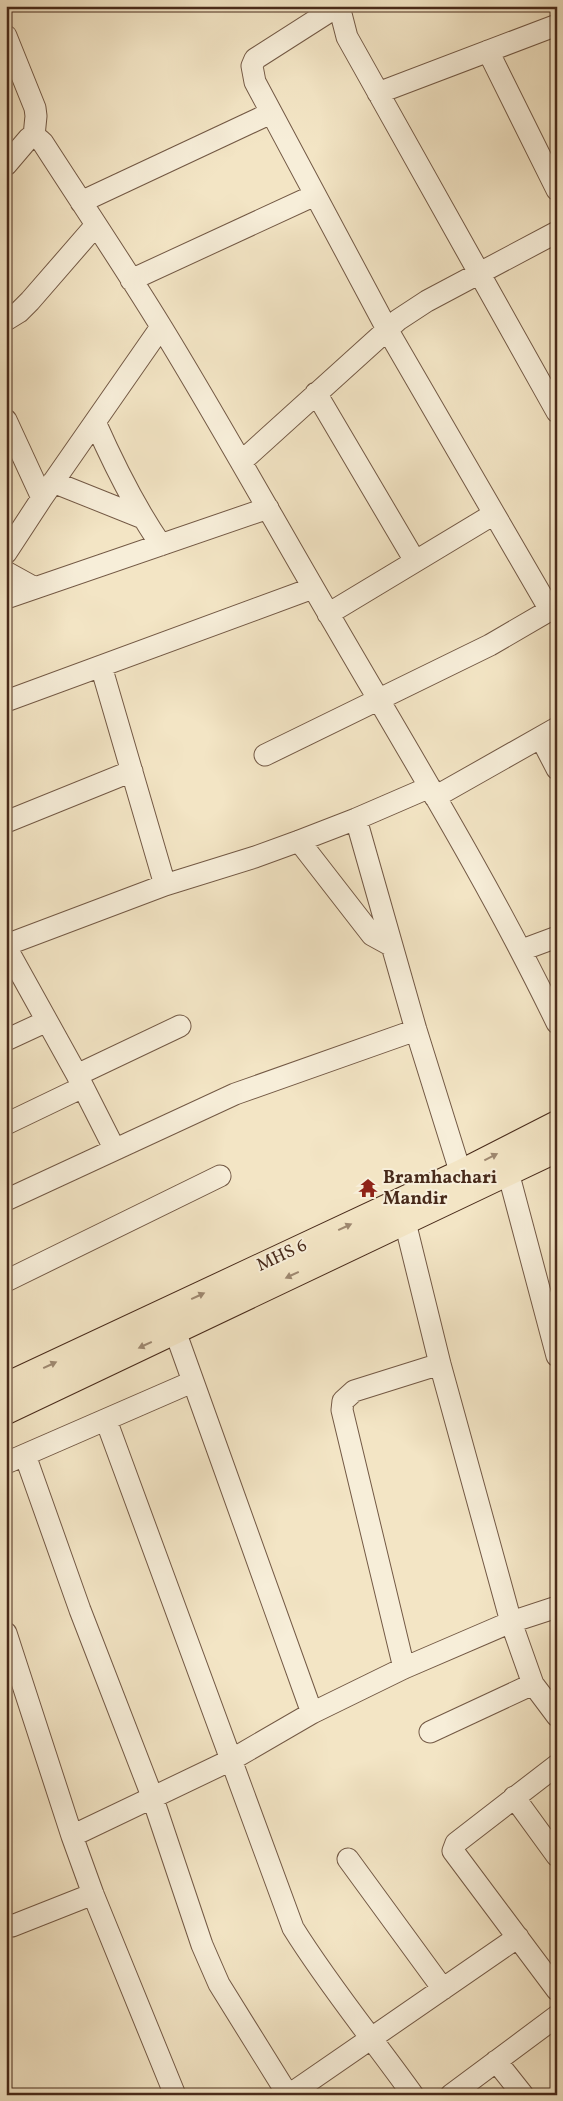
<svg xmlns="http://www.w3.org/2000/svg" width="563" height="2101" font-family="Vollkorn,serif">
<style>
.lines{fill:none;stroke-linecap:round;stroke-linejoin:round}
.minor-casing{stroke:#735945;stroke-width:23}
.major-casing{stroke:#482a1a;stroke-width:28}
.minor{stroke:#f7eed9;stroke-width:21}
.major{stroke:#f3e5c5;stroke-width:26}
.oneway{fill:#9e8870}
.labels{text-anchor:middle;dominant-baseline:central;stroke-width:4;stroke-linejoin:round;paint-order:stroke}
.poi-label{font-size:18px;font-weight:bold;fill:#482a1a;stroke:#f7eed9;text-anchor:start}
.street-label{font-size:18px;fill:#482a1a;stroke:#f7eed9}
</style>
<rect width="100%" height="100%" fill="#f3e5c5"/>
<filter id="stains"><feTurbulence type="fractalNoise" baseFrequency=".004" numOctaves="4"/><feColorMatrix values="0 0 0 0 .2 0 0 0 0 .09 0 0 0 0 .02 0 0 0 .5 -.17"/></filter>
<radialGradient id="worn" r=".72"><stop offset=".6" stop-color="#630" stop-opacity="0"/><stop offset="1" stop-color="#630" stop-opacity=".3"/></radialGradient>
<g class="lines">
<g class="minor-casing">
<path id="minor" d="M338,6L255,59L252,66L255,82L387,329L550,610
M339,6L347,37L557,412
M6,36L35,108L36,116L34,136
M488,51L557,190
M378,93L557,25
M6,165L29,138C36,136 38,138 43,143C83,205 124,266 162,328C222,426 277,526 335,625C411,756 491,886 557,1023
M81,202L271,113
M131,280L315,195
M6,320L19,312L30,301L96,225
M316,393L415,561
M6,420L42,498
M95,422C114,465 134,506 161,545
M241,462L398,320L427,301L557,232
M53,482L143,518
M6,553L42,498L161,327
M6,572L35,588
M6,598L268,508
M328,614L494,514
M101,666L165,885
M6,701L313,588
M541,738L557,769
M265,755L490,645L557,606
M435,797L557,728
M356,819L416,1030L465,1187
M6,822L132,771
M299,841L372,935L392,946
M6,945L165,885L255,857L299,841L356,819L430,787
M6,947L77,1075L114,1148
M522,950L557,937
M6,1040L47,1021
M77,1075L180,1026
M6,1124L83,1087
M508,1172L557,1356
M6,1200L235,1094L416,1030
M405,1222L440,1364L511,1622L533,1684L557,1716
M6,1281L220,1176
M175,1331L312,1713
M106,1420L293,1928C329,1986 373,2039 413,2095
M25,1455L80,1610L152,1796L202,1945L219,1984L288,2095
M6,1463L192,1382
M6,1633L72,1836L93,1894L175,2095
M404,1668L342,1410L343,1401L354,1391L440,1364
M430,1732L533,1684
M557,1765L456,1843L453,1851L557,1990
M514,1797L557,1856
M72,1836L231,1760L312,1713L404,1668L511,1622L557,1607
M348,1859L443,1989
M6,1923L12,1926L93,1894
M496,2061L523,2095
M289,2095L518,1937
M451,2095L557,2016"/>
</g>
<g class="major-casing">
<path id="major" d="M6,1386L461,1173L557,1124
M6,1411L557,1149"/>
</g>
<use href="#minor" class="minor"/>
<use href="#major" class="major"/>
</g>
<defs><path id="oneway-solid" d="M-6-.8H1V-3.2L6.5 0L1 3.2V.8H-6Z" transform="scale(1.25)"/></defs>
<g class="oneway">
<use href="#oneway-solid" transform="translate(491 1157) rotate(-27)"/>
<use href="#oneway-solid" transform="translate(345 1227) rotate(-25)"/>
<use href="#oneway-solid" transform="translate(292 1275) rotate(155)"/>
<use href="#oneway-solid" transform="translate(198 1296) rotate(-25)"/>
<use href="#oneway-solid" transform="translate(145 1345) rotate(155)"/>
<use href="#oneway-solid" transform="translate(50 1365) rotate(-25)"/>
</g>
<defs>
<g id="temple-bare" transform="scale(1.5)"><path d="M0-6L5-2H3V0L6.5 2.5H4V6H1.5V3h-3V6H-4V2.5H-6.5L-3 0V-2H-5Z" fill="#8f2418" stroke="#f7eed9" stroke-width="2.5" paint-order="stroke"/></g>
</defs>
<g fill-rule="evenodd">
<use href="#temple-bare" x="368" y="1188"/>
</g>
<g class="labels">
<g class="poi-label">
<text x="383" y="1178">Bramhachari<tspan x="383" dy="21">Mandir</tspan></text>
</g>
<g class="street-label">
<text transform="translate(282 1256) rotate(-25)">MHS 6</text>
</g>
</g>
<rect width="563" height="2101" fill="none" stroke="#f3e5c5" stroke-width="25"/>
<rect x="8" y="8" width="548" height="2086" fill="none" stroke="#482a1a" stroke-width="2.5"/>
<rect x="12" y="12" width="538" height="2076" fill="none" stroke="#482a1a"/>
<rect width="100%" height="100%" filter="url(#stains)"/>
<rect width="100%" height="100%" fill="url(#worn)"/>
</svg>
